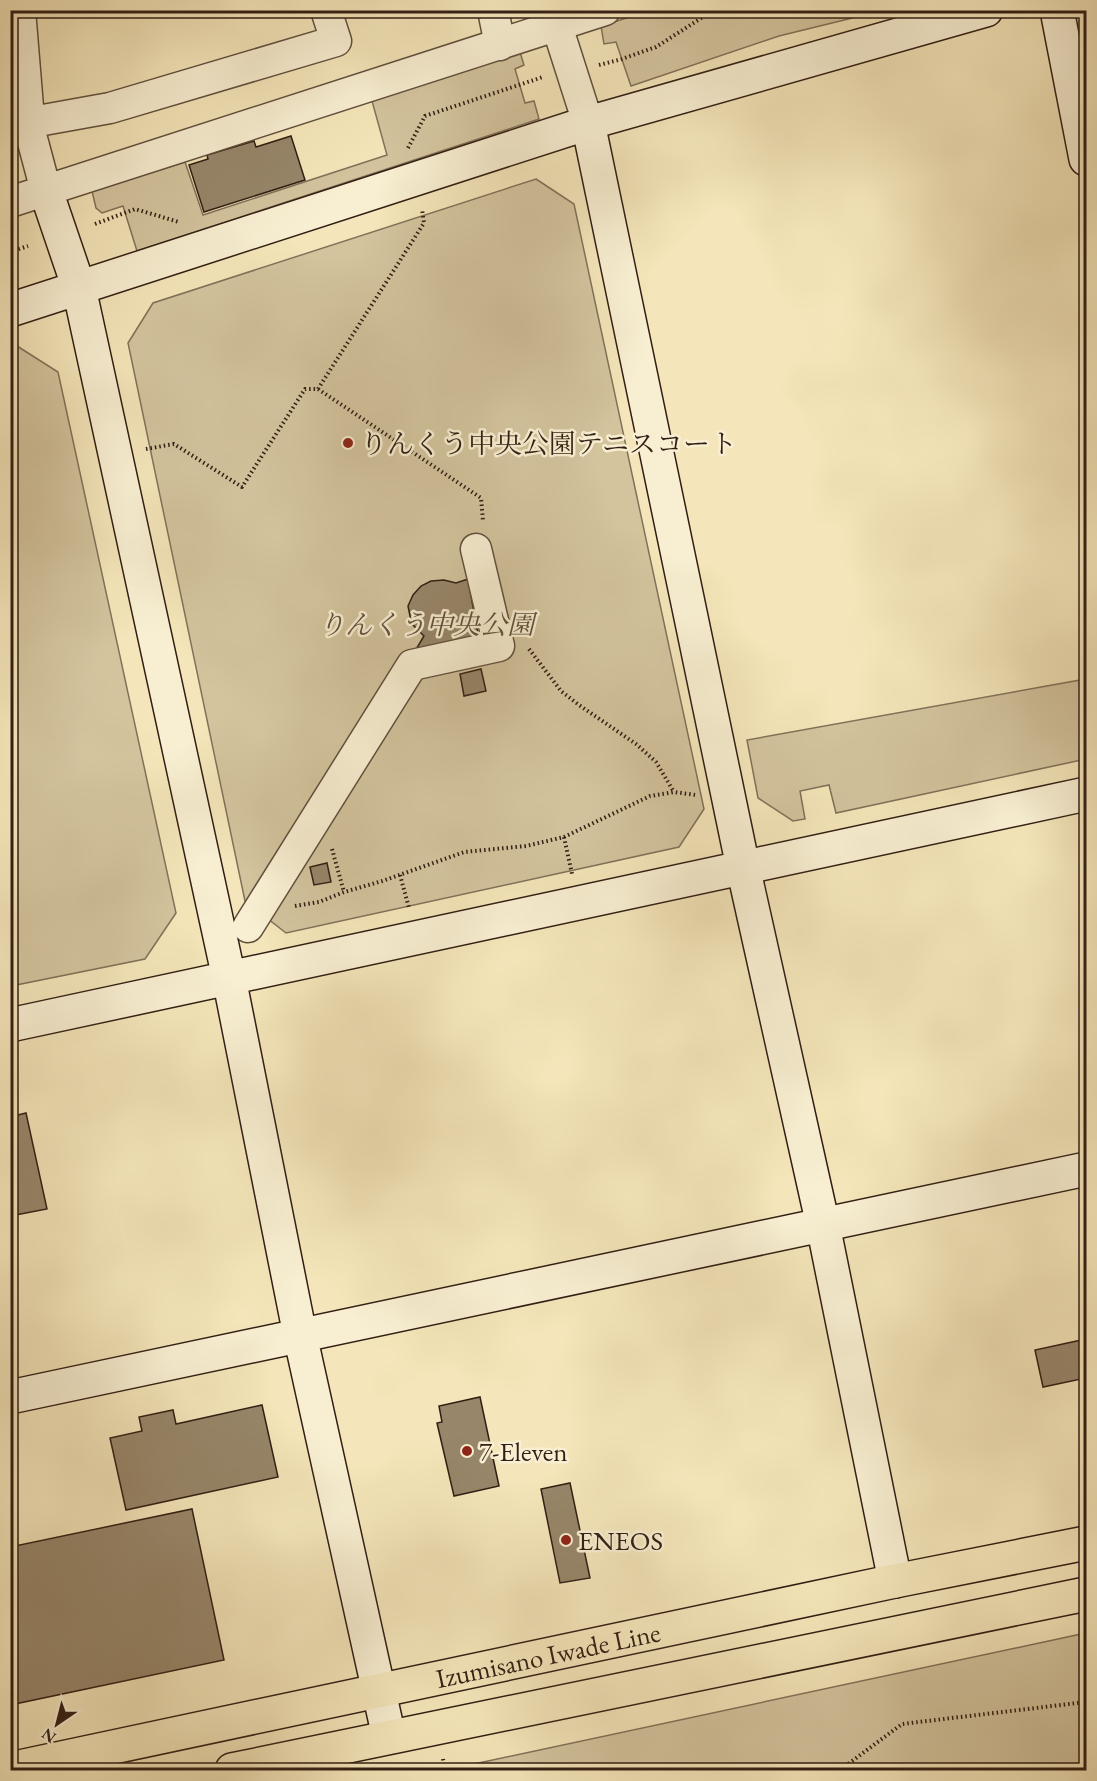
<svg xmlns="http://www.w3.org/2000/svg" width="1097" height="1781" font-family="'EB Garamond','Noto Serif JP',serif">
<style>
.green{fill:#d3c49e;stroke:#827159;stroke-width:1.5}
.building{fill:#97866a;stroke:#321e14;stroke-width:1.5}
.lines{fill:none;stroke-linecap:round;stroke-linejoin:round}
.street-casing{stroke:#62503e;stroke-width:33}
.secondary-casing{stroke:#321e14;stroke-width:36}
.primary-casing{stroke:#321e14;stroke-width:36}
.path{stroke:#321e14;stroke-width:4;stroke-dasharray:1.5 3;stroke-linecap:butt}
.street{stroke:#f8efd2;stroke-width:30}
.secondary{stroke:#f8efd2;stroke-width:33}
.primary{stroke:#f4e6ba;stroke-width:33}
.poi-dot{fill:#8f2418;stroke:#f8efd2;stroke-width:2}
.labels{text-anchor:middle;dominant-baseline:central;stroke-width:5;stroke-linejoin:round;paint-order:stroke}
.poi-label{font-size:27px;fill:#321e14;stroke:#f8efd2;text-anchor:start}
.park-label{font-size:27px;font-style:italic;fill:#62503d;stroke:#f8efd2}
.street-label{font-size:27px;fill:#321e14;stroke:#f8efd2}
</style>
<rect width="100%" height="100%" fill="#f4e6ba"/>
<filter id="stains"><feTurbulence type="fractalNoise" baseFrequency=".00333" numOctaves="4"/><feColorMatrix values="0 0 0 0 .2 0 0 0 0 .09 0 0 0 0 .02 0 0 0 .5 -.17"/></filter>
<radialGradient id="worn" r=".72"><stop offset=".6" stop-color="#630" stop-opacity="0"/><stop offset="1" stop-color="#630" stop-opacity=".3"/></radialGradient>
<path class="green" d="M649,11H881L779,36L631,86L616,42L604,44L601,26Z
M520,52L524,65L515,69L525,103L534,101L539,119L137,251L123,206L102,213L96,208L92,191L185,162L203,215L387,155L372,101Z
M536,179L574,204L704,809L679,847L286,933L245,901L128,343L153,303Z
M17,346L58,372L176,913L145,959L11,986L10,349Z
M1086,679V759L836,813L829,785L800,791L805,819L793,821L758,798L747,740Z
M1086,1633V1770H446Z"/>
<path class="building" d="M291,136L305,180L204,212L189,165L208,159L207,155L254,141L256,147Z
M468,579L479,640L415,651L424,636L412,624L410,616L408,606L413,595L421,586L431,581L444,580L456,583Z
M481,669L486,691L464,696L460,674Z
M327,863L331,882L314,885L310,867Z
M26,1113L47,1209L10,1216V1117Z
M1086,1339V1378L1043,1387L1035,1350Z
M480,1397L499,1486L454,1496L437,1423L442,1422L439,1406Z
M262,1405L278,1477L126,1510L110,1438L142,1431L139,1417L173,1410L176,1424Z
M570,1483L590,1578L560,1583L541,1489Z
M192,1509L224,1660L10,1705V1547Z"/>
<g class="lines">
<g class="street-casing">
<path id="street" d="M20,10L30,131L46,191
M493,10L500,45
M557,26L588,123
M10,126L110,108L336,41L326,10
M10,202L605,10
M248,927L412,665L499,646L476,549"/>
</g>
<g class="secondary-casing">
<path id="secondary" d="M1057,10L1086,159
M588,123L743,867L823,1225L895,1581
M46,191L79,288L229,978L300,1335L389,1737
M10,310L588,123L986,10
M10,1025L1086,794
M10,1397L1086,1169"/>
</g>
<g class="primary-casing">
<g id="primary">
<path id="s1" d="M10,1769L895,1581L1086,1543"/>
<path d="M232,1770L1086,1594"/>
</g>
</g>
<path class="path" d="M599,65L622,59L656,47L714,10
M408,148L425,116L543,77
M95,224L135,209L179,222
M10,252L28,246
M318,389L424,223L422,209
M146,449L174,444L242,487L305,389H318L481,498L483,521
M529,649L561,691L579,705L636,744L656,762L674,792
M564,837L572,874
M332,849L344,892
M400,875L409,908
M295,906L319,902L344,892L382,881L464,852L526,846L564,837L650,796L674,792L696,795
M443,1759L445,1770
M837,1770H840L902,1724L1086,1702"/>
<use href="#street" class="street"/>
<use href="#secondary" class="secondary"/>
<use href="#primary" class="primary"/>
</g>
<g class="poi-dot">
<circle cx="348" cy="443" r="6"/>
<circle cx="467" cy="1451" r="6"/>
<circle cx="566" cy="1540" r="6"/>
</g>
<g class="labels">
<g class="poi-label">
<text x="360" y="443">りんくう中央公園テニスコート</text>
<text x="479" y="1451">7-Eleven</text>
<text x="578" y="1540">ENEOS</text>
</g>
<g class="park-label">
<text x="426" y="624">りんくう中央公園</text>
</g>
<g class="street-label">
<text stroke="none"><textPath href="#s1" startOffset="550">Izumisano Iwade Line</textPath></text>
</g>
</g>
<rect width="1097" height="1781" fill="none" stroke="#f4e6ba" stroke-width="36"/>
<rect x="12" y="12" width="1073" height="1757" fill="none" stroke="#321e14" stroke-width="3"/>
<rect x="18" y="18" width="1061" height="1745" fill="none" stroke="#321e14" stroke-width="1.5"/>
<g transform="translate(57 1724) rotate(215)" stroke="#f8efd2" stroke-width="4.5" paint-order="stroke">
<path d="M0-4.5L10 22L0 15L-10 22Z" fill="#321e14"/>
<text y="-9" font-size="16" font-weight="bold" text-anchor="middle" fill="#321e14">N</text>
</g>
<rect width="100%" height="100%" filter="url(#stains)"/>
<rect width="100%" height="100%" fill="url(#worn)"/>
</svg>
